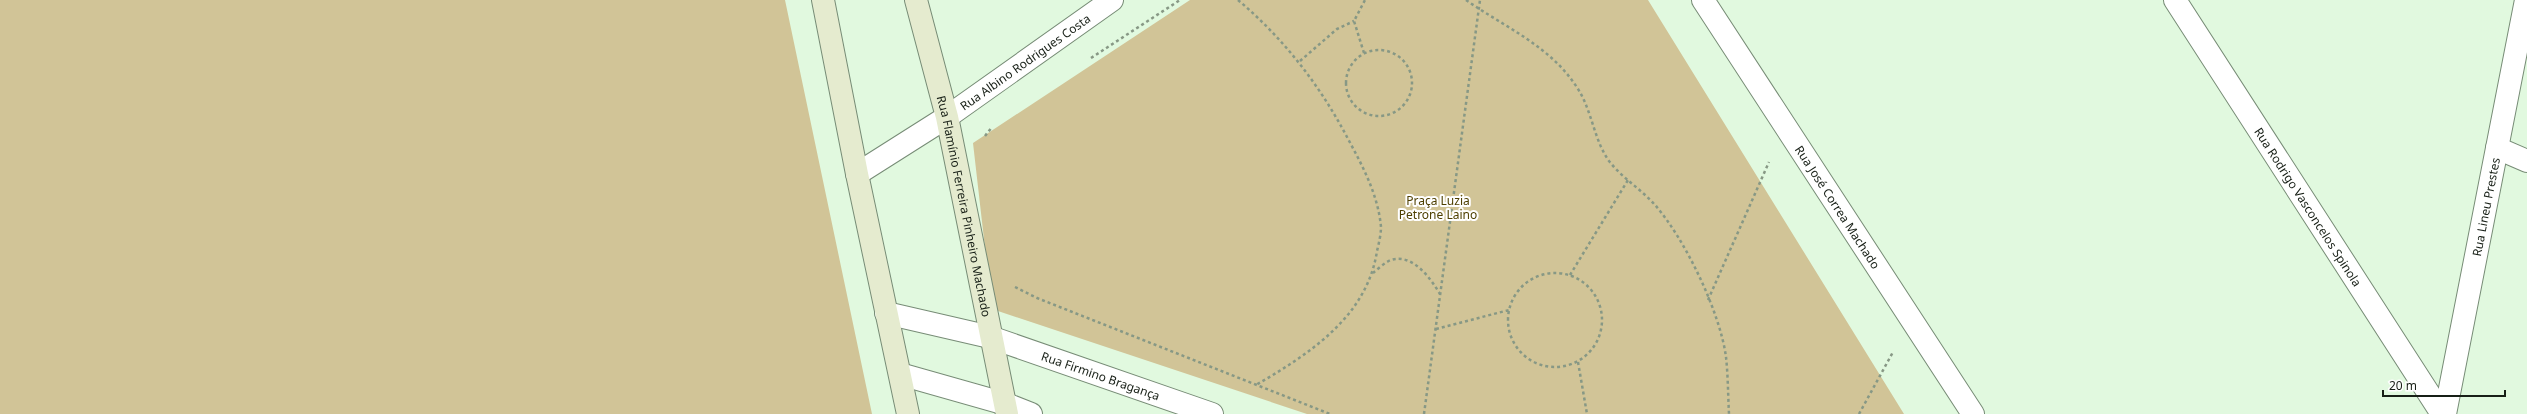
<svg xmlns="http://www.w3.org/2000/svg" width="2527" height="414" font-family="'Noto Sans',sans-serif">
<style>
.green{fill:#d1c497}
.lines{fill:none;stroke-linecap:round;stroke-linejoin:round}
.minor-casing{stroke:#778c76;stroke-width:24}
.secondary-casing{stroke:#778c76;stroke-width:24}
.path{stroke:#879885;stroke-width:2.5;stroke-dasharray:3 3;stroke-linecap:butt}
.minor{stroke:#fff;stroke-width:22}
.secondary{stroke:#e5ebcf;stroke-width:22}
.labels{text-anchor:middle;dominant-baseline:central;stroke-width:4;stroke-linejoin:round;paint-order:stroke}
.street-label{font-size:12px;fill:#171f16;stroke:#fff}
.park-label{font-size:12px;fill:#4e3f00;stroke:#fff}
</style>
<rect width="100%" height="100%" fill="#e1f9df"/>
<path class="green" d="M0,0H785L872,414H0Z
M1190,0H1648L1904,414H1307L992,309L973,143Z"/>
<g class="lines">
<g class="minor-casing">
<g id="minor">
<path id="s1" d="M1703,0L1973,414"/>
<path id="s2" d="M2175,0L2442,414"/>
<path d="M2497,148L2527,161"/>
<path id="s3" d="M857,174L947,117L1112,0"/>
<path id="s4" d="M886,313L990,337L1212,414"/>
<path d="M900,374L1006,404L1031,414"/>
<path id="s5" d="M2445,414L2526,0"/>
</g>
</g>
<g class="secondary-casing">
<g id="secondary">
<path d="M823,0L857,174L908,414"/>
<path id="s6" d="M916,0L947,117L1007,414"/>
</g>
</g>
<path class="path" d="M1238,0C1283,38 1319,84 1347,137C1362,165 1378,194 1381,227C1381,234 1379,243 1377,251C1367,317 1309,354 1256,385
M1466,0C1506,28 1551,46 1578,89C1592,111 1594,140 1609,161C1622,178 1641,189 1655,205C1685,239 1720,312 1726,357C1728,375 1728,395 1729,414
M1346 83a33 33 0 1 1 66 0a33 33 0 1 1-66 0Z
M1364,53L1354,21L1365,0
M1091,58L1180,0
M1300,61L1337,29L1354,21
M985,136L992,127
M1373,273C1378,269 1385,262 1391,260C1413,253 1431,279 1440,294
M1508 320a47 47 0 1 1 94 0a47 47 0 1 1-94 0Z
M1570,275L1628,180
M1015,287L1037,298L1330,414
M1708,300L1769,162
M1436,329L1509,310
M1578,362L1587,414
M1424,414L1480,0
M1859,414L1893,352"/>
<use href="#minor" class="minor"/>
<use href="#secondary" class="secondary"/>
</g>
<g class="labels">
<g class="street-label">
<text stroke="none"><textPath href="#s3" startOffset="202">Rua Albino Rodrigues Costa</textPath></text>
<text stroke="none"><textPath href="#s6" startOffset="212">Rua Flamínio Ferreira Pinheiro Machado</textPath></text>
<text stroke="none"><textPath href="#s1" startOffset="247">Rua José Correa Machado</textPath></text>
<text stroke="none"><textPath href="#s2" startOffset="246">Rua Rodrigo Vasconcelos Spinola</textPath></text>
<text stroke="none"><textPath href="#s5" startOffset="211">Rua Lineu Prestes</textPath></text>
<text stroke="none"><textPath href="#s4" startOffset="224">Rua Firmino Bragança</textPath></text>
</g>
<g class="park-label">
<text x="1438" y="200">Praça Luzia<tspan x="1438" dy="14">Petrone Laino</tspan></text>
</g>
</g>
<path d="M2383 390v6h122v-6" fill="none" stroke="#171f16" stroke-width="2"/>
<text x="2389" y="390" font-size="12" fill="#171f16" stroke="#ffffff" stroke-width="3" paint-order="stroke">20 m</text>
</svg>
